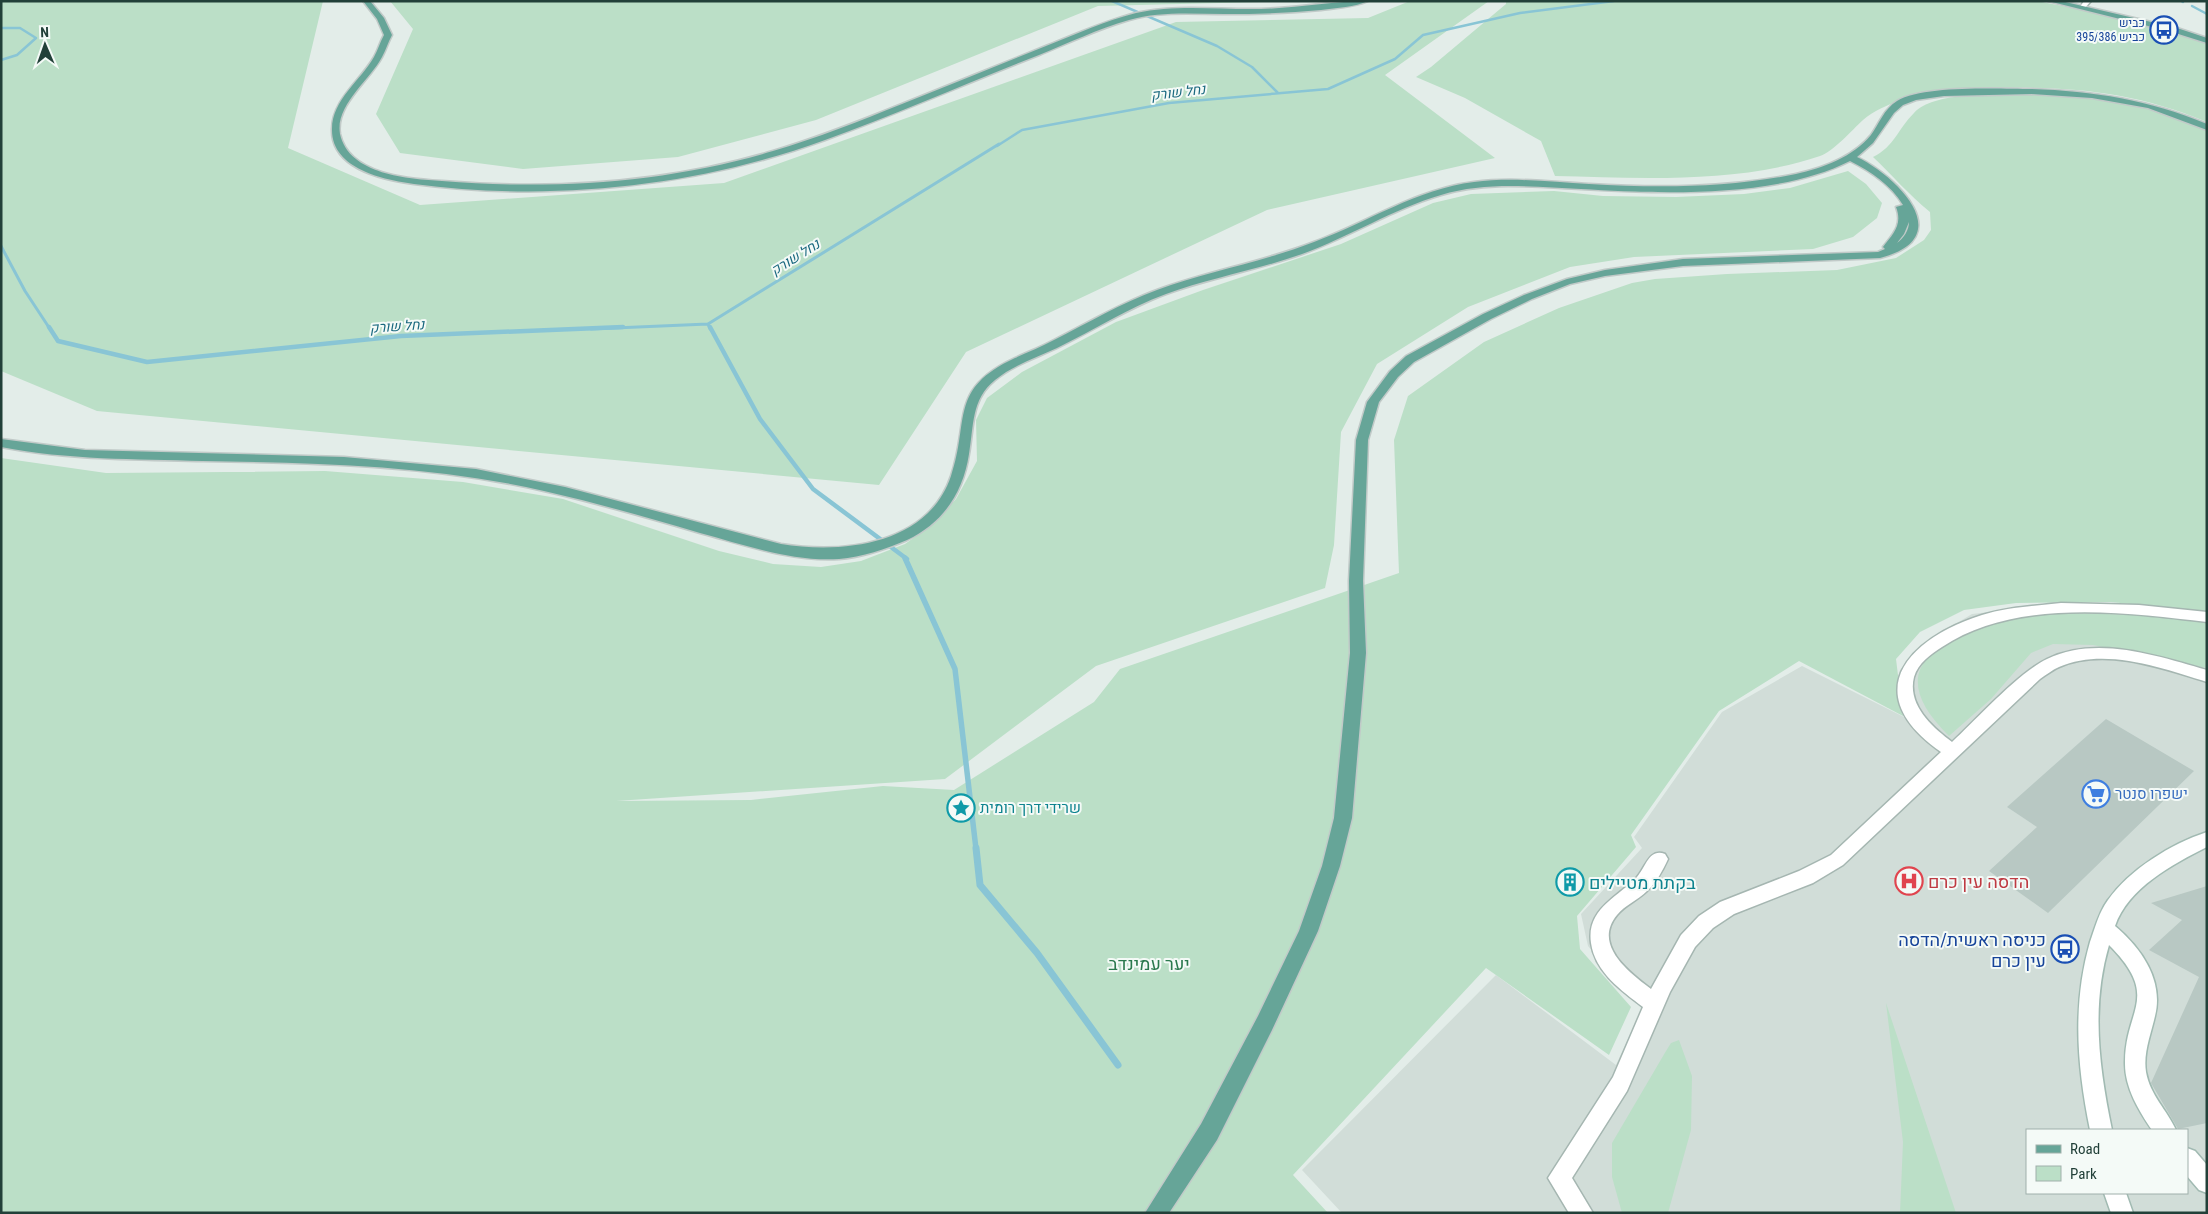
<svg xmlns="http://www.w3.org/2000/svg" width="2208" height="1214" font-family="'Roboto Condensed',Heebo,sans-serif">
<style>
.built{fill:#d1ddd8;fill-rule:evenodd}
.green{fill:#bbdfc7}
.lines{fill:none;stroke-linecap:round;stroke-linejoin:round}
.stream-far4{stroke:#89c5d5;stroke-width:2.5}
.stream-far3{stroke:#89c5d5;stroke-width:3}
.stream-far2{stroke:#89c5d5;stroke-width:4.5}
.stream-far1{stroke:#89c5d5;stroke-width:5.5}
.stream{stroke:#89c5d5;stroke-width:7}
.building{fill:#b8c8c3}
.street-casing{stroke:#a5b6b1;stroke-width:3}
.secondary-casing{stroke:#a1bab2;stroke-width:3}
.primary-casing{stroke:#c1cac8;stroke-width:3}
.street{fill:#fff;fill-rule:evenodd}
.secondary{fill:#fff;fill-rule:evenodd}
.primary{fill:#66a598;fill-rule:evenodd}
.labels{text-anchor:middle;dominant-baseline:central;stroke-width:4;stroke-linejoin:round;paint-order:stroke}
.far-transit-label{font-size:12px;fill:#164399;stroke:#f4faf7;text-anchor:end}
.far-water-label{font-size:14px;font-style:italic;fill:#19687f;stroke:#f4faf7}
.shop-label{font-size:15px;fill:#366cbe;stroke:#f4faf7;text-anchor:start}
.culture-label{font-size:15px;fill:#0d838f;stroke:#f4faf7;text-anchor:start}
.near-health-label{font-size:18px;fill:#be3a42;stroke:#f4faf7;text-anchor:start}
.near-culture-label{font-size:18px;fill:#0d838f;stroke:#f4faf7;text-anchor:start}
.near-transit-label{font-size:18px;fill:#164399;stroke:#f4faf7;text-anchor:end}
.near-park-label{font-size:18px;fill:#2a794d;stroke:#f4faf7}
</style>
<rect width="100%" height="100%" fill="#e3ede9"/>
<path class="built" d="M2017,609L2207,614V1213H1342L1302,1170L1496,975L1616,1065L1642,1009L1588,946L1581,914L1642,848L1634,837L1722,712L1802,666L1908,719L1899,672L1906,662L1947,629L1972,614ZM2027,1130H2187V1193H2027Z"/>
<path class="green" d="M1,1H323L288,148L420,205L724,183L1176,22L1368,18L1410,1H1489L1385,75L1495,158L1267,210L966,352L879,485L97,411L1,371Z
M390,1H1301L1098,6L816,120L678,157L523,169L400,153L376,114L413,29Z
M1506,1H2037C2095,12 2151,26 2207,43V122C2132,91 2069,86 1989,88C1960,88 1927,88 1900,100C1888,105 1873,111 1863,120C1852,130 1834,151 1820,156C1739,184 1640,178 1555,176L1541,141L1465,98L1416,77L1431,67L1506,4Z
M2026,94L2088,97L2153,108L2207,130V612L2111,602L2016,603L1964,610L1920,632L1896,659L1903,716L1799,661L1719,711L1631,835L1636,847L1577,916L1580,949L1631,1007L1609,1055L1486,968L1293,1175L1328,1213H1V458L106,473L325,471L463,482L563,499L719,551L773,564L821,567L861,561L905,544L934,523L956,499L977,461L976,420L987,398L1022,372L1116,322L1203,290L1341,244L1433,203L1471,194L1554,191L1603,196L1676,197L1744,194L1790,188L1848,171L1866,184L1882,203L1877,218L1853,237L1813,249L1634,257L1570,267L1468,307L1377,364L1341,432L1334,545L1325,588L1096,666L945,779L616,801L751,800L883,786L954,790L1094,702L1120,669L1399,573L1394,440L1408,396L1484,342L1559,308L1632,283L1655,279L1727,274L1837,270L1896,258L1924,240L1931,230L1930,212C1909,195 1892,175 1873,157C1895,146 1897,130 1914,113C1933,91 1998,95 2026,94Z
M2071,613L2138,615L2207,622V668L2093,645L2053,644L2031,653L1991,699L1949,736C1904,692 1906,658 1966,633C1975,629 1985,624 1995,621C2020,615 2045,614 2071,613Z
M1886,1003L1956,1213H1900L1903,1142Z
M1679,1040L1692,1076L1691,1130L1668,1213H1622L1612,1177V1143L1666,1051L1671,1043Z"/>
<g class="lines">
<path class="stream-far4" d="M1112,1L1217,46L1252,67L1278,93
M2181,1L2183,2
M2192,6L2207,14
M1,28H20L36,38L17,55L1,60
M997,146L1022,130L1169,103L1328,89L1395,59L1423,35L1520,13L1614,1"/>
<path class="stream-far3" d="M1,246L25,291L50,329
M708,324L710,329
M591,329L708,324L999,144"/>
<path class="stream-far2" d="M49,327L58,341L147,362L401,336L623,327
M710,327L760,419L813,489L907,559"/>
<path class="stream-far1" d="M905,558L955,669L976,849"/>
<path class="stream" d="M976,848L980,885L1037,953L1118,1065"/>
</g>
<path class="building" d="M2106,719L2194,771L2048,913L1989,871L2037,827L2007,807Z
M1561,869L1584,878L1578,895L1557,887Z
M2207,886V1123L2178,1129L2151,1083L2199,977L2149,950L2182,920L2151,903Z"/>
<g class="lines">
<g class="street-casing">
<path id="street" d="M2084,1H2091L2084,9L2080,7Z
M2061,603L2139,605L2207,612V622C2124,612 2015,598 1942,647C1931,654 1918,663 1914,677C1907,705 1932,727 1952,742C1977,719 2018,673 2047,659C2097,635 2157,656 2207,670V682C2162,668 2105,647 2059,667C2052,670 2046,675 2040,679L1843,865L1813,883L1734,914L1713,928L1695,947L1670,992L1627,1091L1572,1178L1593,1213H1569L1548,1178L1613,1077L1643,1007C1622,991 1595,972 1591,943C1586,909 1618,897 1637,877C1646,867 1649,848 1665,854L1668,859C1663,870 1656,883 1647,891C1638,900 1625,905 1617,915C1592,945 1630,973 1651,989L1681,935L1699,916L1720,902L1799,871L1831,855L1941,752C1858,694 1906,639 1982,615C2007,607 2035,606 2061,603Z"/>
</g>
<g class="secondary-casing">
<path id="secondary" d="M2207,832V847C2173,864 2128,888 2115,926C2141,948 2164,980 2155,1016C2151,1034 2143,1053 2146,1072C2150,1095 2167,1110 2176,1130H2152C2139,1111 2125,1088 2125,1064C2124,1009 2162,998 2109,945C2091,1007 2099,1067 2112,1130H2090C2077,1066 2072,1005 2090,942C2095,928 2099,912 2108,900C2130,869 2171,844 2207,832Z
M2187,1148L2195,1151L2207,1165V1193L2199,1190L2187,1176Z
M2104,1193H2126L2133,1213H2111Z"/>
</g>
<g class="primary-casing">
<path id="primary" d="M363,1H370L384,18L392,35C388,42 386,50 382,57C370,80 335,105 340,134C349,175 409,179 442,181C552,190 666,183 773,151C817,138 860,121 902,104C950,85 998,65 1046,46C1076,34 1105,21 1136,13C1177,4 1220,10 1261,9C1297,8 1333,1 1368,1C1355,7 1337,8 1321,10C1289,13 1257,14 1225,14C1192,14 1160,11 1129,20C1098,29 1068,43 1039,55C967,83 897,114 825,140C696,187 551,202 414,184C384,180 331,169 332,129C332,100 361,80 374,57C378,50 380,42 384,35L377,19Z
M2048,1H2061L2177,28L2207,38V43L2172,32Z
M2032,89C2093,91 2150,100 2207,124V130L2148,108L2092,98L2032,94L1944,96L1916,100L1903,105L1894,113L1873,143L1857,157C1898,177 1959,238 1880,258L1683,266L1605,276L1570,284L1532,299L1491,319L1414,362L1398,377L1379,402L1368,440L1363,581L1366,653L1352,818L1340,866L1318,931L1272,1030L1217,1140L1169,1213H1145L1201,1124L1258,1016L1299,931L1322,866L1334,818L1350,653L1349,581L1356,440L1367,402L1390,371L1406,356L1483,314L1524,295L1567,279L1605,270L1683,259L1878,252L1885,249L1883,247C1893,234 1903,225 1896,207L1903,205C1891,185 1870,171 1850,161C1777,198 1663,194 1581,189C1535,187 1486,181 1441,195C1393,209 1349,237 1302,254C1257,270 1210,278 1166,294C1128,308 1094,330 1057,348C1036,358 1013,365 995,380C971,399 974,426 969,454C963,493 943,523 907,540C886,549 862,557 839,559C792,562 745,545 700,533C649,518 597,503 544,491C432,465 317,463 203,461C135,459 68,460 1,447V439L85,450L344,457L476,469L565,487L781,544C843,554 928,545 951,476C970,420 948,389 1015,358C1028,352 1041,347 1054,340C1088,323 1121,303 1157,290C1208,271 1263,262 1314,242C1368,222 1417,189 1474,182C1512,177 1551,182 1589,184C1658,188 1728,188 1796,174C1823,168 1853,157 1871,135C1879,124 1884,109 1897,101C1924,85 1999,89 2032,89ZM1909,222C1909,230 1904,238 1897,243L1904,234Z"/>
</g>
<use href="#street" class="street"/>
<use href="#secondary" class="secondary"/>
<use href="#primary" class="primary"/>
</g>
<defs>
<g id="bus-ring" transform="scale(1.4375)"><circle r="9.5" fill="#f4faf7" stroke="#1a4fb4" stroke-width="1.5"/><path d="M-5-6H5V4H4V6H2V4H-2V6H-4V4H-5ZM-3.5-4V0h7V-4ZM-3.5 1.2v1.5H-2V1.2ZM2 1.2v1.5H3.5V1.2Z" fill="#1a4fb4"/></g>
<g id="supermarket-ring" transform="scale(1.4375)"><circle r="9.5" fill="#f4faf7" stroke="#3f7fe0" stroke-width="1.5"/><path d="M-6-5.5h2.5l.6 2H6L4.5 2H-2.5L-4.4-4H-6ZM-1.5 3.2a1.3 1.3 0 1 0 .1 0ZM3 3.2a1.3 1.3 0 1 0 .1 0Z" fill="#3f7fe0"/></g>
<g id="sight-ring" transform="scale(1.4375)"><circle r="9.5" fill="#f4faf7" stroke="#0f9aa8" stroke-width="1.5"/><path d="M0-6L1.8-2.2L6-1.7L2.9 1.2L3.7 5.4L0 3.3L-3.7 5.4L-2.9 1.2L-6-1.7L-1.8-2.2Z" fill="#0f9aa8"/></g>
<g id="hospital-ring" transform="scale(1.4375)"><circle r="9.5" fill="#f4faf7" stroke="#e0444e" stroke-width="1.5"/><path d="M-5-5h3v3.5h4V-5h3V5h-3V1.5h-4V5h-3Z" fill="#e0444e"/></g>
<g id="building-ring" transform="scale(1.4375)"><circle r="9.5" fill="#f4faf7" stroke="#0f9aa8" stroke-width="1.5"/><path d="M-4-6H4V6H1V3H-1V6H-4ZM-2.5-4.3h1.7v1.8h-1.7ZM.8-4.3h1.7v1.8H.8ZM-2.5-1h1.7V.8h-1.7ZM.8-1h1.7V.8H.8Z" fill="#0f9aa8"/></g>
</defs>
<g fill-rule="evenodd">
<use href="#bus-ring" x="2164" y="30"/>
<use href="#supermarket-ring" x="2096" y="794"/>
<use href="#sight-ring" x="961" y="808"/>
<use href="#hospital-ring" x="1909" y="881"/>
<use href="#building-ring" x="1570" y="882"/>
<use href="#bus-ring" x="2065" y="949"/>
</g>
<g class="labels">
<g class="far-transit-label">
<text x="2145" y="23">כביש<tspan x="2145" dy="14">395/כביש 386</tspan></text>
</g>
<g class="far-water-label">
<text transform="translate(1178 92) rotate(-7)">נחל שורק</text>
<text transform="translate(795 257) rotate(-32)">נחל שורק</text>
<text transform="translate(397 326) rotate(-4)">נחל שורק</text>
</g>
<g class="shop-label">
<text x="2115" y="794">ישפרו סנטר</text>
</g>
<g class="culture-label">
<text x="980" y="808">שרידי דרך רומית</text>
</g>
<g class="near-health-label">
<text x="1928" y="881">הדסה עין כרם</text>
</g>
<g class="near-culture-label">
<text x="1589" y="882">בקתת מטיילים</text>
</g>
<g class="near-transit-label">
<text x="2046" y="939">כניסה ראשית/הדסה<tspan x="2046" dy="21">עין כרם</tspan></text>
</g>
<g class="near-park-label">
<text x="1149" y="963">יער עמינדב</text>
</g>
</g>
<rect width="2208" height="1214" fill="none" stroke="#224039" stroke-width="5"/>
<rect x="2026" y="1129" width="162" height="65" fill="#f4faf7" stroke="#a0b0ab"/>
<rect x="2036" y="1145" width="25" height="8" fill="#66a598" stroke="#a0b0ab"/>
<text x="2070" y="1154" font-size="15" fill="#224039">Road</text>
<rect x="2036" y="1166" width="25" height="15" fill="#bbdfc7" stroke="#a0b0ab"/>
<text x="2070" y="1179" font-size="15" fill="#224039">Park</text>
<g transform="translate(45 45) rotate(358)" stroke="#f4faf7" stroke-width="4" paint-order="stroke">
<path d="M0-4L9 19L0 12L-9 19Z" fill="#224039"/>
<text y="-8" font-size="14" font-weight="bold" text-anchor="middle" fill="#224039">N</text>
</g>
</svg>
